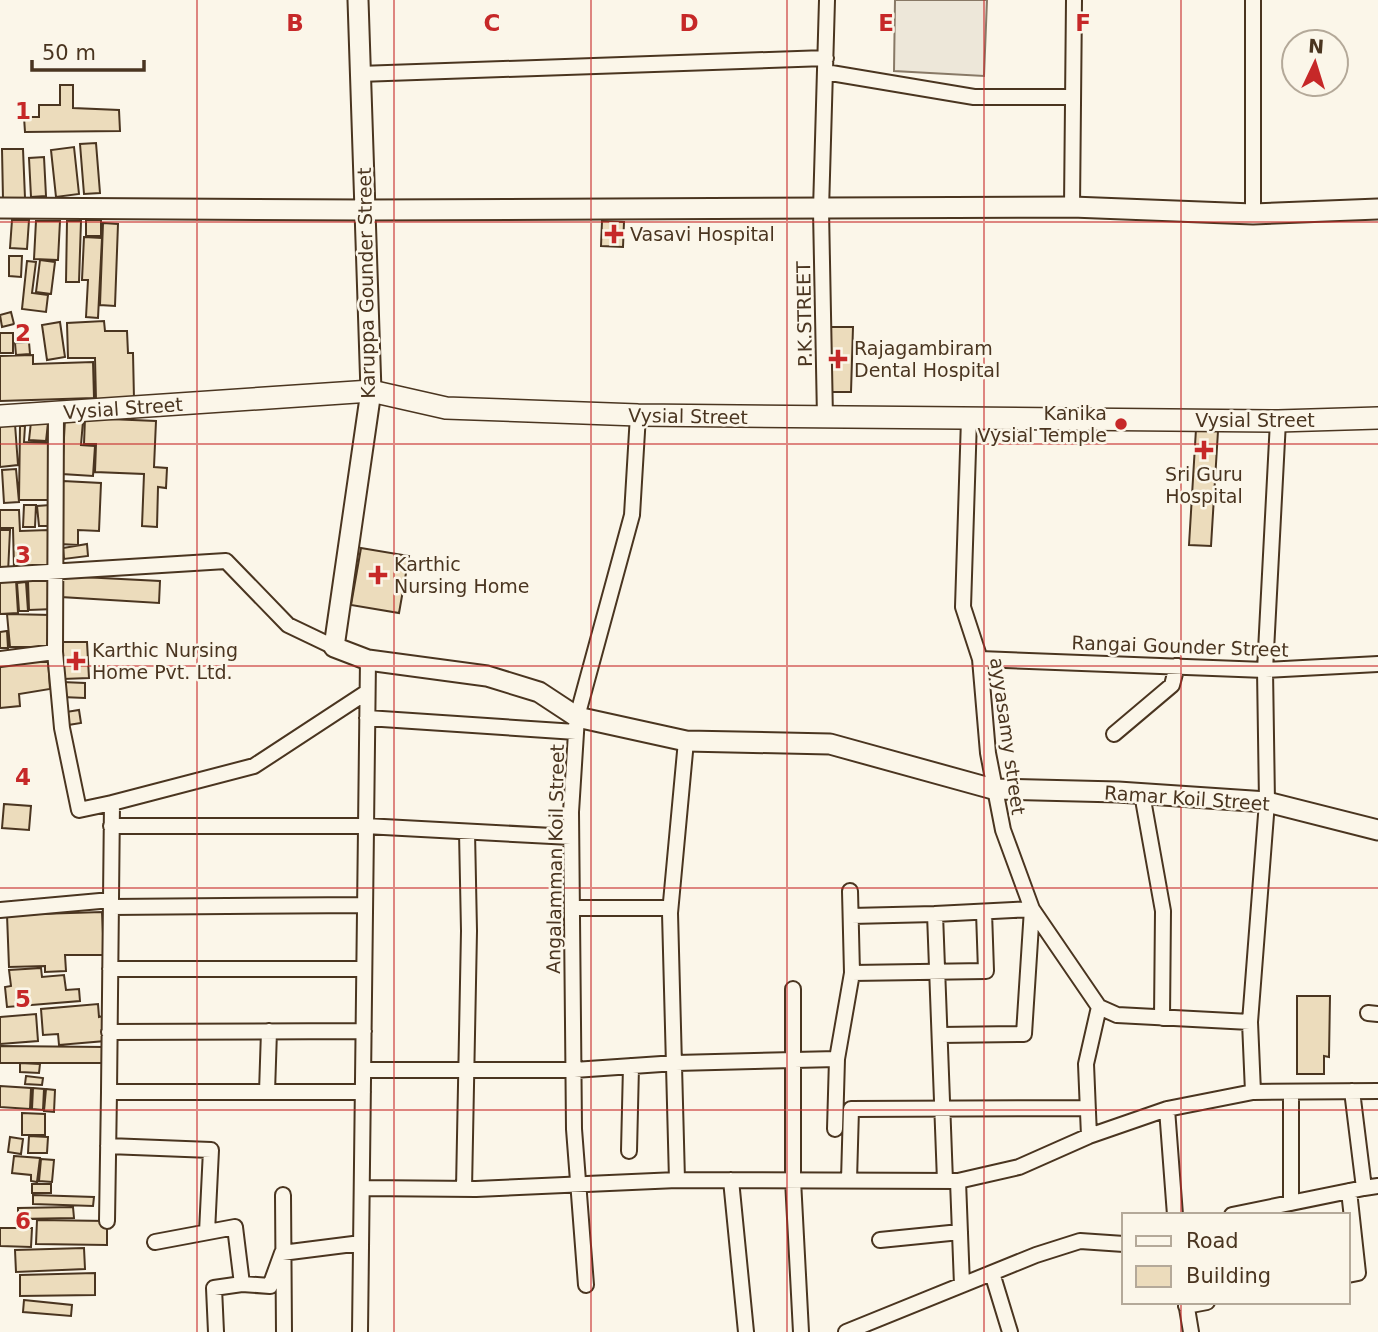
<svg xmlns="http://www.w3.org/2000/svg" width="1378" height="1332" font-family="'DejaVu Sans',sans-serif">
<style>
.parking{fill:#ede7d9;stroke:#887966;stroke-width:2}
.building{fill:#ecdcbc;stroke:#4a3520;stroke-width:2}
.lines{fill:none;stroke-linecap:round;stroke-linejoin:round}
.street-casing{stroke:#4a3520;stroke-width:18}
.secondary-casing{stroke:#4a3520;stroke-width:23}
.primary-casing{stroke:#4a3520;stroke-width:24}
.street{stroke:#fbf6e9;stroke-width:14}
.secondary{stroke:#fbf6e9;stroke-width:19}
.primary{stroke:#fbf6e9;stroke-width:21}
.grid{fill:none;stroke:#c62828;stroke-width:2;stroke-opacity:0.55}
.poi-dot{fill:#c62828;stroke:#fbf6e9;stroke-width:2.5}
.labels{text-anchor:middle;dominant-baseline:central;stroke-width:5;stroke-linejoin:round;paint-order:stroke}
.poi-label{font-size:19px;fill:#4a3520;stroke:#fbf6e9;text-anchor:start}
.street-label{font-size:19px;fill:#4a3520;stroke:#fbf6e9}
.grid-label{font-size:23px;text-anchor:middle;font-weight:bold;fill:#c62828;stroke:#fbf6e9;stroke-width:5;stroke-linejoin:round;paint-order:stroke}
</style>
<rect width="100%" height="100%" fill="#fbf6e9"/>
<path class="parking" d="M895,0H987L984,76L894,71Z"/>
<path class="building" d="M60,85H73V108L119,110L120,131L25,132L24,117H39V105H60Z
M96,143L100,193L84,194L80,144Z
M74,147L79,194L56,197L51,150Z
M2,149H23L25,198L3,199Z
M44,157L46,196L31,197L29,158Z
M12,220H29L27,249L10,248Z
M86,220H101V236H86Z
M36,221H60L58,260L34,259Z
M67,221H81L79,282H66Z
M602,221L624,222L623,247L601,246Z
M103,223L118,224L115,306L100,305Z
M84,237L102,238L98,318L86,317L88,280H82Z
M9,256H22L21,277L9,276Z
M40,260L55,262L51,294L36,292Z
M27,261L36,262L32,293L48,295L46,312L22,309Z
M11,312L14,324L2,327L0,315Z
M104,321L105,331H127L128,353H133L134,399L96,400L95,358H68L67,323Z
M60,322L65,357L47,360L42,325Z
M828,327H853L851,392H827Z
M0,333H13V353H0Z
M29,342L30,354L16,355L15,343Z
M33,355V364L93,362L94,398L0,401V356Z
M85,418L156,421L154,467L167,468L166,488L158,487L157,527L142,526L144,474L95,472L96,444H84Z
M65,419L83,421L81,445L95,446L93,476L62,474Z
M31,422L48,423L46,441L29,440Z
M15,424L18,465L0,467V425Z
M20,426H25L24,442L53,443L52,500H19Z
M1196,429L1218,431L1211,546L1189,545Z
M16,469L19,502L4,503L2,470Z
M63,481L101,483L99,531L78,530V545L60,544Z
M24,505H36L35,527H23Z
M50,505L52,526H39L37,506Z
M0,510H19L20,531L49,530L50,567L14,569L13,528H0Z
M0,530H10L8,573L0,572Z
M87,544L88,556L64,559L63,548Z
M361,548L409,556L399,613L351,605Z
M62,576L160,581L159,603L61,597Z
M16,580L18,613L0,614V581Z
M53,580L54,609L29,610L28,581Z
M26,582L28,611H19L17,583Z
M7,614L51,615V647H10Z
M7,631L8,648H0V632Z
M61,642H87L89,678L63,679Z
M48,658L50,689L19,694L20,706L0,708V663Z
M62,682L85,683V698L62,697Z
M79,710L81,723L68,725L66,712Z
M4,804L31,806L29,830L2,828Z
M102,912L104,955H65L66,971L45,972V966L9,967L7,915Z
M41,968L42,977L64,975L66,990L79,989L80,1001L7,1007L5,987L11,986L9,970Z
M1297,996H1330L1329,1057L1324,1056V1074H1297Z
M98,1004L99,1017L103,1016L105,1041L59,1045L58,1034L43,1035L41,1009Z
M36,1014L38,1041L0,1044V1017Z
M0,1046L105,1047V1063H0Z
M20,1063L40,1064L39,1073L20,1072Z
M26,1076L43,1078L42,1085L25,1084Z
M0,1086L31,1088L30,1109L0,1107Z
M33,1088L44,1089L43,1110L32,1109Z
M46,1089L55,1090L54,1112L44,1111Z
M22,1113L45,1114V1135H22Z
M29,1136L48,1137L47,1153H28Z
M10,1137L23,1139L21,1154L8,1152Z
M14,1156L40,1158L37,1182L31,1181V1175L12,1173Z
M41,1159L54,1160L52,1182L39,1181Z
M32,1184H51V1193H32Z
M33,1195L94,1197L93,1206L33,1204Z
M73,1207L74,1218L18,1219V1208Z
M37,1220L107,1221V1245L36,1244Z
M0,1228H32L31,1247L0,1246Z
M84,1248L85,1269L16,1272L15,1250Z
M95,1273V1295L20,1296V1275Z
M24,1300L72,1305L71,1316L23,1312Z"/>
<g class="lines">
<g class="street-casing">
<path id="street" d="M825,72L974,97H1073
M359,74L826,58
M1072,207L1074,0
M1253,214V0
M825,418L821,210L827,0
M969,419L963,607L980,659L988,753L1003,830L1032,909L1099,1007L1117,1015L1250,1022
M1278,421L1265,670L1267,802L1250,1022L1253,1092L1378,1091
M0,575L226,561L288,625L334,647
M55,652L56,413
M0,659L55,652L62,728L79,810L112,803
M980,659L1265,670L1378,664
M367,718L576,732
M1114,734L1172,685L1177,666
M1142,794L1163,911L1162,1018
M111,826H365L571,837
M111,907L365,905
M572,908H670
M0,910L111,900
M851,916L935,914
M110,969H364
M852,973L986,971L984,912
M793,989V1180L801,1332
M1368,1013L1378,1014
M109,1032L364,1031
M940,1035L1024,1034L1032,909L935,914L945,1181
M363,1070H574L676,1063L837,1059
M267,1092L269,1031
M363,1092H109L112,803L254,766L367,692
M1291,1092V1203
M1167,1109L1175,1215
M835,1129L837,1059L852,973L850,891
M1089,1136L1086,1064L1099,1007
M108,1146L211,1150L207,1232
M629,1151L631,1066
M677,1180L670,913L686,741
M731,1180L746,1332
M849,1180L851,1109L1088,1108
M958,1181L962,1285
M362,1188L476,1189L677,1180L958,1181L1019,1167L1089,1136L1167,1109L1253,1092
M1364,1188L1378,1186
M464,1189L469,931L467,832
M283,1195L284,1332
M1232,1215L1364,1188L1352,1091
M107,1221L109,1092
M880,1240L960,1232
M155,1242L235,1227L242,1284L270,1286L282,1253L361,1243
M992,1273L1010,1332
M1348,1275L1358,1273L1349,1191
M586,1285L574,1129L571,812L577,717L632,515L638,415
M1186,1302L1191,1332
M1186,1306L1207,1302
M216,1332L214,1288L242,1284
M360,1332L368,660
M846,1332L1036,1255L1080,1241L1124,1244"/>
</g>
<g class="secondary-casing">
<path id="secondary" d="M358,0L371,391L334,647L368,660L487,676L539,692L577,717L686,741L830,744L993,789L1118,792L1267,802L1378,830
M0,208L366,210L1072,207L1253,214L1378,209"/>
</g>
<g class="primary-casing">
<path id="primary" d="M0,416L371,391L446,408L638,415L1278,421L1378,418"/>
</g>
<use href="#street" class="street"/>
<use href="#secondary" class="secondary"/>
<use href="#primary" class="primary"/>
</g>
<path class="grid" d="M197,0V1332M394,0V1332M591,0V1332M787,0V1332M984,0V1332M1181,0V1215M0,222H1378M0,444H1378M0,666H1378M0,888H1378M0,1110H1378M1181,1302V1332"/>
<g class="poi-dot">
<path d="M610.5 223.5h7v7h7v7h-7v7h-7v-7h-7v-7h7z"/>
<path d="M834.5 348.5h7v7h7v7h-7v7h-7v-7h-7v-7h7z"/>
<circle cx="1121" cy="424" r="7"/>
<path d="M1200.5 439.5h7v7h7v7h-7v7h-7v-7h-7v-7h7z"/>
<path d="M374.5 564.5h7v7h7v7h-7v7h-7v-7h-7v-7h7z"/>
<path d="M72.5 650.5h7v7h7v7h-7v7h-7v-7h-7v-7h7z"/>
</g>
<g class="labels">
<g class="poi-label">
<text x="630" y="234">Vasavi Hospital</text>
<text x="854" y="348">Rajagambiram<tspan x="854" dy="22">Dental Hospital</tspan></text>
<text x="1107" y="413" text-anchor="end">Kanika<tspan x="1107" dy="22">Vysial Temple</tspan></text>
<text x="1204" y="474" text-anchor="middle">Sri Guru<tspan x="1204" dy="22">Hospital</tspan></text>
<text x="394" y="564">Karthic<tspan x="394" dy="22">Nursing Home</tspan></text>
<text x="92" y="650">Karthic Nursing<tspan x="92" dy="22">Home Pvt. Ltd.</tspan></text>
</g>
<g class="street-label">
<text transform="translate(366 283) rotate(-91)">Karuppa Gounder Street</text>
<text transform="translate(804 314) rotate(-91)">P.K.STREET</text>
<text transform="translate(123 408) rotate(-4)">Vysial Street</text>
<text transform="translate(688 416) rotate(1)">Vysial Street</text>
<text x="1255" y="420">Vysial Street</text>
<text transform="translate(1180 646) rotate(2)">Rangai Gounder Street</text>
<text transform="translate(1008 736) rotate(82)">ayyasamy street</text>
<text transform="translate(1187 798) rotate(4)">Ramar Koil Street</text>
<text transform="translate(555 859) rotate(-89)">Angalamman Koil Street</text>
</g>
</g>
<g class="grid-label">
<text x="295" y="31">B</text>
<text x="492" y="31">C</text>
<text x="689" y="31">D</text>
<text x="886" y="31">E</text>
<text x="1083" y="31">F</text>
<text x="23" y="119">1</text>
<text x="23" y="341">2</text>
<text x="23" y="563">3</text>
<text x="23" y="785">4</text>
<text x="23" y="1007">5</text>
<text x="23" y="1229">6</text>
</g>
<rect x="1122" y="1213" width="228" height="91" fill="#fbf6e9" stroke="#b4a999" stroke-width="2"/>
<rect x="1136" y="1236" width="35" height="10" fill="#fbf6e9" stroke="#b4a999" stroke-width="2"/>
<text x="1186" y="1248" font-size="21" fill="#4a3520">Road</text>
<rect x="1136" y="1266" width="35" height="21" fill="#ecdcbc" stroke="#b4a999" stroke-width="2"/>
<text x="1186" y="1283" font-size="21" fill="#4a3520">Building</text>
<g transform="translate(1315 63) rotate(4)"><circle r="33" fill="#fbf6e9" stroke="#b4a999" stroke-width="2"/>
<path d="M0-5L12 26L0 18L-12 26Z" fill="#c62828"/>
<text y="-10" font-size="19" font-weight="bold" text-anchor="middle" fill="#4a3520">N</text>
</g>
<path d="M32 60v10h112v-10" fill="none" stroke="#4a3520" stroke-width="3.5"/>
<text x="42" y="60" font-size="21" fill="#4a3520" stroke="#fbf6e9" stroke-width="5" paint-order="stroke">50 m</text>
</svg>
